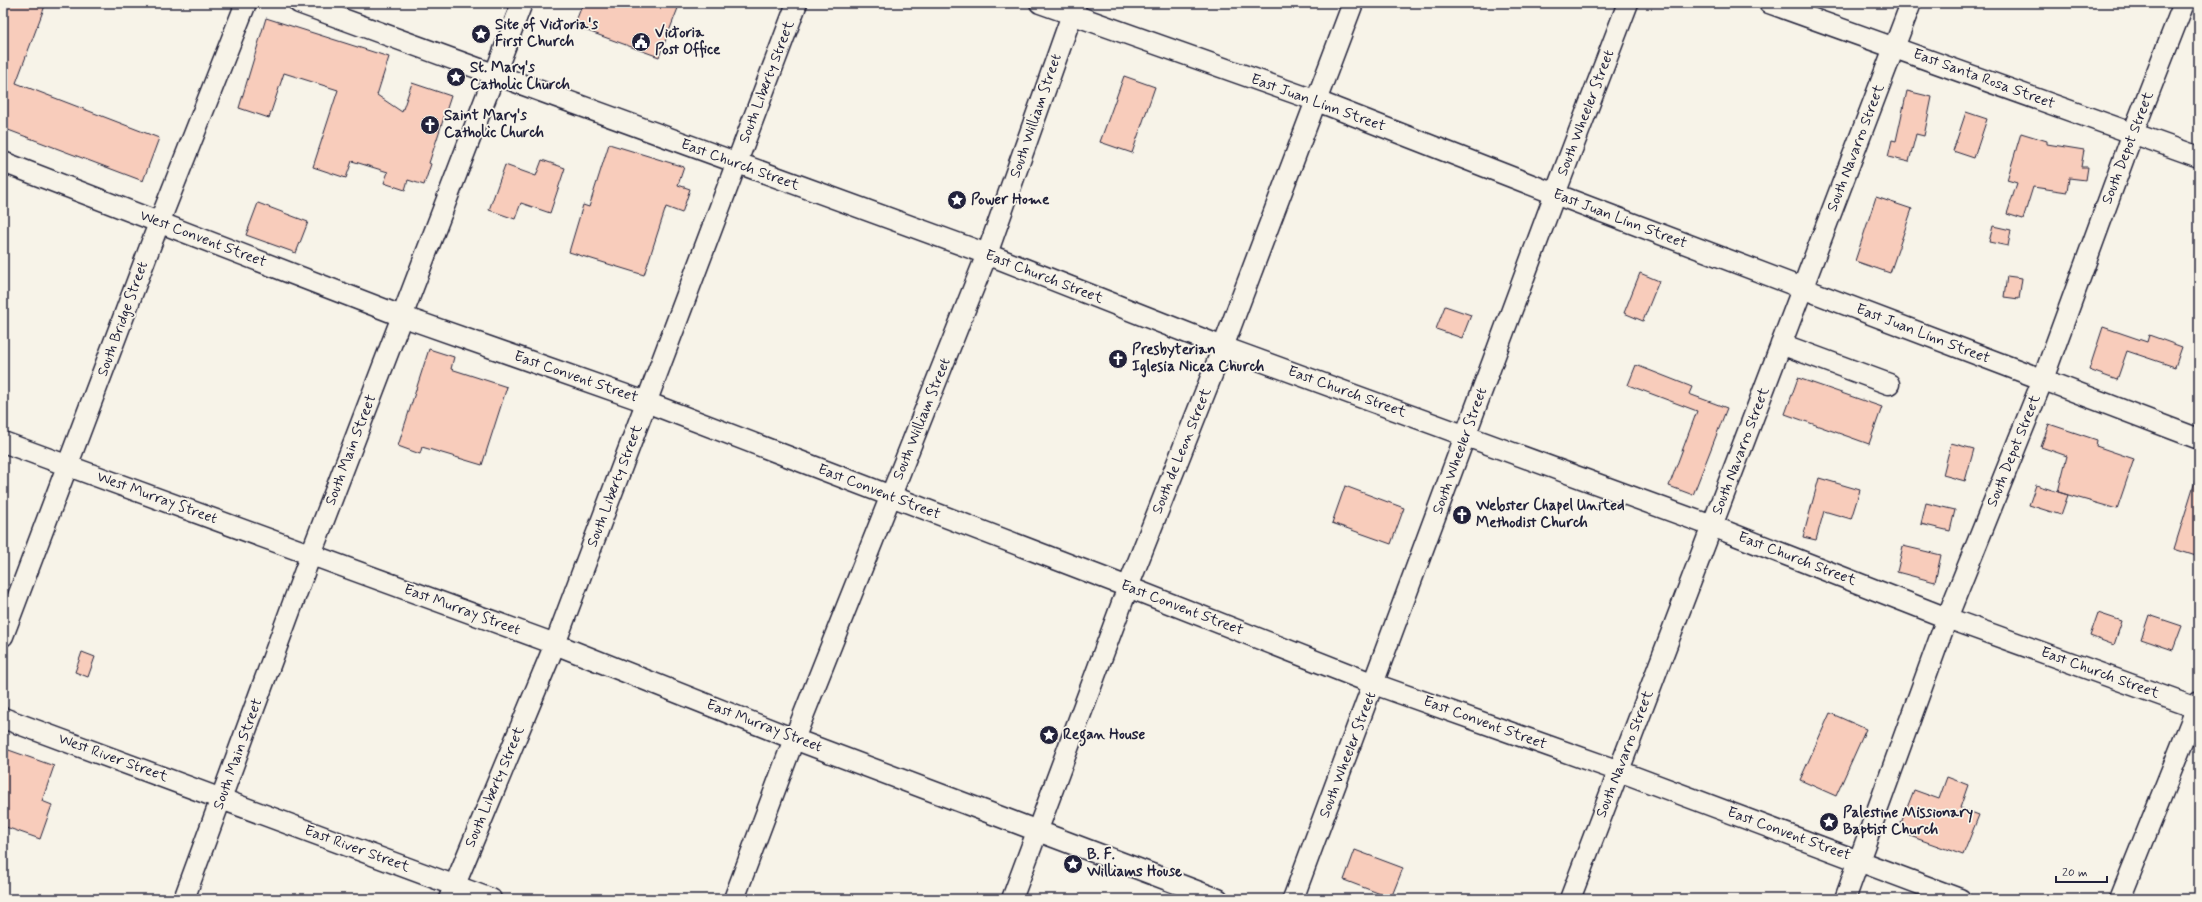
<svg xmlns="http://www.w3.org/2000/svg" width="2202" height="902" font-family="Mynerve,sans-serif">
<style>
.building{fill:#f8ccbb;stroke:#22223b}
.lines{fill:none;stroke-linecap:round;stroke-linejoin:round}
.minor-casing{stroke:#22223b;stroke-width:23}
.minor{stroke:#f7f3e8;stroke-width:20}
.labels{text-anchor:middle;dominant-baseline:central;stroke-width:3.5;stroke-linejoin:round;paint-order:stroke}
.poi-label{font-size:15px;font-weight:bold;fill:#22223b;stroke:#f7f3e8;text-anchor:start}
.street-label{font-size:15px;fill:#22223b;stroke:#f7f3e8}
</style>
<rect width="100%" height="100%" fill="#f7f3e8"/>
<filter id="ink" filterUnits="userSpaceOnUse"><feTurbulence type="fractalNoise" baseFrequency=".025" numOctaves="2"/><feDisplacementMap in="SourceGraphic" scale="8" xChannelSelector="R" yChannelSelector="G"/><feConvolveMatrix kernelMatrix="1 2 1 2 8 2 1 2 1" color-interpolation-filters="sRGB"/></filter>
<g filter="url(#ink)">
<path class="building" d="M3,3H46L16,83L159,138L143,181L3,128Z
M583,3H680L659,57L574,26Z
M266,18L389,57L377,95L402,112L412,83L451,96L429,163L431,164L424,185L408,180L405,190L384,183L388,172L352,161L346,178L313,167L338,90L284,73L269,118L239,108Z
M1124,76L1155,87L1132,153L1100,142Z
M1907,91L1932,97L1924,136L1916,134L1909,162L1888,157L1892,140L1896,141Z
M1966,112L1987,119L1974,158L1953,151Z
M2021,133L2047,141V144L2084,150L2081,167H2088L2086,180L2069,178L2067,192L2033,187L2023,219L2007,214L2017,183L2007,180Z
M609,144L684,167L678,185L690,189L682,213L666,207L644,275L569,252L583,205L589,207Z
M542,160L565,168L550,213L521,203L515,219L489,210L505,165L536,176Z
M1876,197L1912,209L1890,273L1855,261Z
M258,203L308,222L296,253L246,235Z
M1993,226L2011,230L2008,246L1989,242Z
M1640,273L1659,281L1643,321L1624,313Z
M2007,276L2022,278L2019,299L2004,297Z
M1445,306L1471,315L1462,338L1436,329Z
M2103,327L2147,342L2149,335L2182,347L2175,367L2127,351L2117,380L2089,370Z
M429,349L454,357L451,369L507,387L482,465L422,447L420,454L398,446Z
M1636,365L1692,387L1689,394L1727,408L1693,495L1669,486L1697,411L1628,385Z
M1798,378L1882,407L1869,444L1785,414Z
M2049,424L2097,440L2096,446L2134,459L2117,509L2058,492L2067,456L2041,447Z
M1951,443L1974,449L1965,481L1943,475Z
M1819,478L1860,490L1851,519L1824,511L1816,540L1803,537Z
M2196,478L2199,479V557L2174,549Z
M2036,485L2068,495L2061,515L2029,505Z
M1345,486L1404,508L1391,544L1332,523Z
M1926,503L1955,510L1950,531L1921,524Z
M1903,546L1941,555L1935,582L1897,572Z
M2098,613L2122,621L2114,645L2090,636Z
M2149,615L2182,626L2173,650L2141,639Z
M82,652L95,657L88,677L75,672Z
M1830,713L1866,729L1836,796L1800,780Z
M3,748L54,766L42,801L52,805L40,839L3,826Z
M1947,777L1968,785L1960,808L1979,815L1963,855L1910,836L1901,823L1914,790L1939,799Z
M1355,850L1403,868L1391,898L1344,880Z"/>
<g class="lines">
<g class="minor-casing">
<path id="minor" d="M299,3L987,254L1223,347L1712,526L1947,618L2199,709
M1040,3L1317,101L1555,194L2199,439
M1769,3L2199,157
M3,162L404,317L646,402L1128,587L1374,684L1619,771L1960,899
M1781,344L1889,384
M3,442L555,644L794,739L1218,899
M3,636L159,223L246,3
M3,718L491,899
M184,899L311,554L522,3
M449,899L555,644L797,3
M734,899L794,739L987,254L1076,3
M1012,899L1128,587L1223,347L1353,3
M1293,899L1555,194L1628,3
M1570,899L1911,3
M1845,899L1947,618L2043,379L2133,133L2184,3
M2120,899L2199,702"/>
</g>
<use href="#minor" class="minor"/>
</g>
</g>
<defs>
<g id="sight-disc" transform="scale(1)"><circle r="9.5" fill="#22223b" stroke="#f7f3e8"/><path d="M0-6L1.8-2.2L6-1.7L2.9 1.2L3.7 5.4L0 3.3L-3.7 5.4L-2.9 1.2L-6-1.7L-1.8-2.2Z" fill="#fff"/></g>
<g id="civic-disc" transform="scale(1)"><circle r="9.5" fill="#22223b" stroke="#f7f3e8"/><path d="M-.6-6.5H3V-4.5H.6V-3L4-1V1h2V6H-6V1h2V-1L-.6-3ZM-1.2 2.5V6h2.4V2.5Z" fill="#fff"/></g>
<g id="church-disc" transform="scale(1)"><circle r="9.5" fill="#22223b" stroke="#f7f3e8"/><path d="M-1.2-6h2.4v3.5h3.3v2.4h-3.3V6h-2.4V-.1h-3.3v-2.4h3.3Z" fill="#fff"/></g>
</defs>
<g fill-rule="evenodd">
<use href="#sight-disc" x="481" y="34"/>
<use href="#civic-disc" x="641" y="42"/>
<use href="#sight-disc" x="456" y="77"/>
<use href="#church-disc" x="430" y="125"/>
<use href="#sight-disc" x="957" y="200"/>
<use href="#church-disc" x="1118" y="359"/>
<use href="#church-disc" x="1462" y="515"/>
<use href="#sight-disc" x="1049" y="735"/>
<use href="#sight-disc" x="1829" y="822"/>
<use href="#sight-disc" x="1073" y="864"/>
</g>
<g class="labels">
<g class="poi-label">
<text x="495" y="25">Site of Victoria's<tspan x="495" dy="17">First Church</tspan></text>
<text x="655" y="33">Victoria<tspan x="655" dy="17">Post Office</tspan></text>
<text x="470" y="68">St. Mary's<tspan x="470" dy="17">Catholic Church</tspan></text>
<text x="444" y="116">Saint Mary's<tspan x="444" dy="17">Catholic Church</tspan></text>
<text x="971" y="200">Power Home</text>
<text x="1132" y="350">Presbyterian<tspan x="1132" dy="17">Iglesia Nicea Church</tspan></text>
<text x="1476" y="506">Webster Chapel United<tspan x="1476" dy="17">Methodist Church</tspan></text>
<text x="1063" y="735">Regan House</text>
<text x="1843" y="813">Palestine Missionary<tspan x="1843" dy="17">Baptist Church</tspan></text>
<text x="1087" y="855">B. F.<tspan x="1087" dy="17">Williams House</tspan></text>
</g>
<g class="street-label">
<text transform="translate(1984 79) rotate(20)">East Santa Rosa Street</text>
<text transform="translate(767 82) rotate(-69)">South Liberty Street</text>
<text transform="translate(1318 103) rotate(20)">East Juan Linn Street</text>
<text transform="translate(1586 113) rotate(-69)">South Wheeler Street</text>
<text transform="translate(1036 116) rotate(-71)">South William Street</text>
<text transform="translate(1856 148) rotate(-69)">South Navarro Street</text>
<text transform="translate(2128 148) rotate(-69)">South Depot Street</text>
<text transform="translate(740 165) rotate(20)">East Church Street</text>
<text transform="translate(1620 219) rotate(21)">East Juan Linn Street</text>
<text transform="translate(203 239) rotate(21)">West Convent Street</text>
<text transform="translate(1044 277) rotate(21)">East Church Street</text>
<text transform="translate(123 319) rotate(-70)">South Bridge Street</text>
<text transform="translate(1923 334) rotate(21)">East Juan Linn Street</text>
<text transform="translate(576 377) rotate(19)">East Convent Street</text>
<text transform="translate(1347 392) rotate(20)">East Church Street</text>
<text transform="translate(922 419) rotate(-68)">South William Street</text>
<text transform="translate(351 450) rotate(-69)">South Main Street</text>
<text transform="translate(1182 451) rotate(-68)">South de Leon Street</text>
<text transform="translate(1460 451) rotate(-70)">South Wheeler Street</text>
<text transform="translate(1741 451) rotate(-69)">South Navarro Street</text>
<text transform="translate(2014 451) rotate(-68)">South Depot Street</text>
<text transform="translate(615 486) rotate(-69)">South Liberty Street</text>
<text transform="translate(879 492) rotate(21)">East Convent Street</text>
<text transform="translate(157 498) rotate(20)">West Murray Street</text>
<text transform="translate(1797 559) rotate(21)">East Church Street</text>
<text transform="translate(1182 608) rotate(21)">East Convent Street</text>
<text transform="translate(462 610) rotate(20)">East Murray Street</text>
<text transform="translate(2100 673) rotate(20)">East Church Street</text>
<text transform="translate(1485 723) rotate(20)">East Convent Street</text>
<text transform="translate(764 726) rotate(21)">East Murray Street</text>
<text transform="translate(238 754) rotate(-70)">South Main Street</text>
<text transform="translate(1625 754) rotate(-69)">South Navarro Street</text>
<text transform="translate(1348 755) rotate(-69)">South Wheeler Street</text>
<text transform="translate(113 758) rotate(20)">West River Street</text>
<text transform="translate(495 787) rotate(-67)">South Liberty Street</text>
<text transform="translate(1789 834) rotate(20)">East Convent Street</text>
<text transform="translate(357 849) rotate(20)">East River Street</text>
</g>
</g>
<rect width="2202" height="902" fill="none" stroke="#f7f3e8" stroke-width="16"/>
<rect x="8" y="8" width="2186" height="886" fill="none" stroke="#22223b" stroke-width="1.5" filter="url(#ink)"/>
<path d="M2056 876v6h51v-6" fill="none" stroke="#22223b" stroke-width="2"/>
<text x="2062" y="876" font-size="12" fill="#22223b" stroke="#f7f3e8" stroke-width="3" paint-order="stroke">20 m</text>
</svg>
